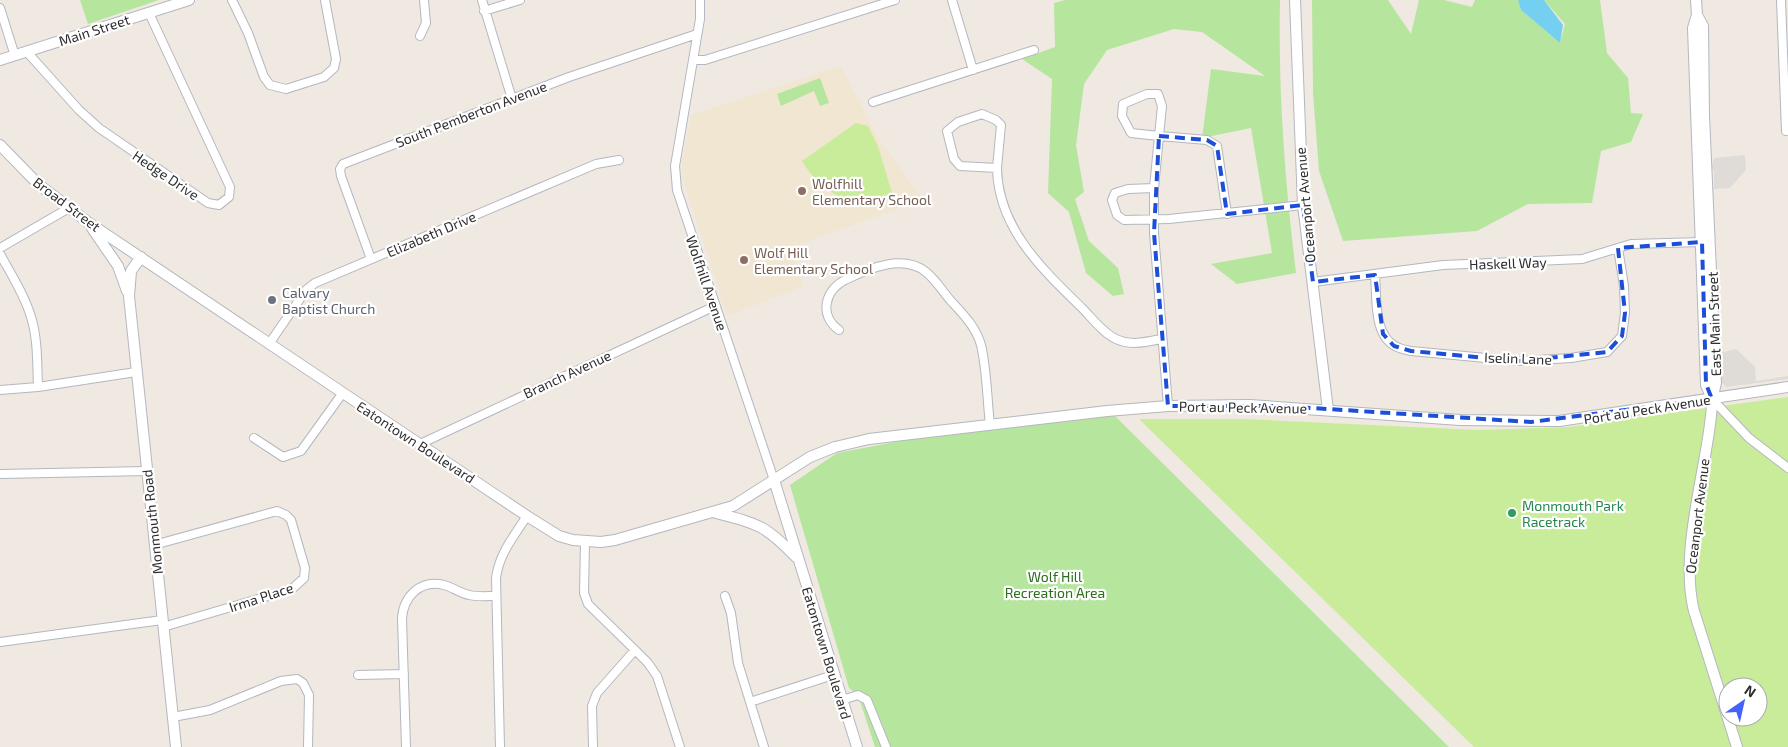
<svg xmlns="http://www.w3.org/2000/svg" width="1788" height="747" font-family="'Exo 2',sans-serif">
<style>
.education{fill:#f0e6d1}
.green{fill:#b6e59e}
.pitch{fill:#c9ec9a;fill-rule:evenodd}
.plaza{fill:#dfdcd8}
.water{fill:#75cff0}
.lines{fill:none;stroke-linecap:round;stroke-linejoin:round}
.street-casing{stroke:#b4b7c1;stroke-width:10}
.secondary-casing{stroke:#b4b7c1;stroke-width:12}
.street{stroke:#fff;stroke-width:8}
.secondary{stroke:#fff;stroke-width:10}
.marked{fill:none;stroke:#1d4ed8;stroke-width:4;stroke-dasharray:10 6;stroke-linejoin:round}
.education-dot{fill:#8d6e63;stroke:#fff;stroke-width:2}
.worship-dot{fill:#6b7280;stroke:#fff;stroke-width:2}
.leisure-dot{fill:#2e9e5b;stroke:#fff;stroke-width:2}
.labels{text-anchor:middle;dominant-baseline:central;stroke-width:4.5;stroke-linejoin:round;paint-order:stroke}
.street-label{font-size:14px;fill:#2e2e2e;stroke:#fff}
.education-label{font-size:14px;fill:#785e54;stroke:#fff;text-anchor:start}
.worship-label{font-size:14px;fill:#5b616d;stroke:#fff;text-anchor:start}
.leisure-label{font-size:14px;fill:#27864d;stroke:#fff;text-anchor:start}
.park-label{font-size:14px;fill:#2c6e1b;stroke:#fff}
</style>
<rect width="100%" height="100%" fill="#efe9e1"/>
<path class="education" d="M841,66L879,139L923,200L791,247L804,286L727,316L684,182L682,164L691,115Z"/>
<path class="green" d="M80,0H159L88,24Z
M1065,0H1280C1278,91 1285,182 1296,273L1237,284L1211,264L1272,253L1251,128L1202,138L1211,69L1265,76L1202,32L1174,29L1107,50L1084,84L1076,145L1084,192L1075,199L1089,241L1118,268L1124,294L1113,296L1086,273L1069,212L1048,193L1052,79L1022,59L1055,47L1054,3Z
M1312,0H1388L1411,34L1419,0H1444L1472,7L1475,0H1518L1521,10L1560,43L1565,24L1544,0H1600L1607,53L1628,78L1631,113L1643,114L1631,142L1601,151L1592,203L1528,204L1477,231L1343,241L1319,171L1313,93Z
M820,78L829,103L820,106L814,91L781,106L777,94Z
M1115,416L1449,747H875L858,695L849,688L790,485L837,453L948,432Z"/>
<path class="pitch" d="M856,123L868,126L878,146L892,193C852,209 824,197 802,161Z
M1788,397V747H1474L1139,419H1246L1478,430L1569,427ZM1728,687H1758V717H1728Z"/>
<path class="plaza" d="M1745,155L1746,170L1730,188L1714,189V170L1711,169L1714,158Z
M1719,347H1723L1724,352L1736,349L1755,367L1756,381L1788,376V379L1726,387L1720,380Z"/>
<path class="water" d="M1518,0H1544L1563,25L1560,43L1521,10Z"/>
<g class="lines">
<g class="street-casing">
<path id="street" d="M232,0L248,33L264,77L270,85L286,89L324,77L334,68L336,59L325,0
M482,0L512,99
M700,0V19L675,166L677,190L774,480
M952,0L973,70
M1781,0L1786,131
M0,8L15,56
M484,11L520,0
M420,36L426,23L424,0
M27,52L79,110L99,128L208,203L219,205L229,197L230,187L149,13
M693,60H705L895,0
M1147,94H1158L1162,106L1159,136L1131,133L1122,116L1123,104Z
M873,102L1034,50
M982,114L996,120L1001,125L997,168L960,166L954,159L947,131L958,122Z
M997,168C998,228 1042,269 1082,308C1092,318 1103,333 1116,339C1131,346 1146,342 1161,339
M1154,188L1128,189L1115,193L1112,200L1117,215L1124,220L1169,219L1303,205
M0,248L69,208
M0,254C11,274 24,294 31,317C38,339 37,364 38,387
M371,259L341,176L340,169L343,164L569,77L697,34
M1375,275C1377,297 1373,334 1395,346C1400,349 1406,350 1411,351L1518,361L1571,358L1607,352L1622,336L1625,313L1624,286L1618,248
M1313,282L1443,265L1582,259L1631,244L1702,242
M839,330C818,315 825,289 847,279C870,268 903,254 926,272C936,280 943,292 951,301C963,314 976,327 981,345C987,370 987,399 990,425
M269,344L306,290L315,283L596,164L619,160
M0,390L38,387L136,372
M1712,399L1749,438L1788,468
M1168,406L1154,233V188L1159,136L1207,140L1217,146L1227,214
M254,438L283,457L301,451L342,394
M420,444L715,306
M0,474L147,471
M585,542L584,593L588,604L635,650
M154,545L277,511L286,515L291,520L305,568L304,578L292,589L163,627
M725,596L731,613L738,663L764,747
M0,642L162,620
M358,675L404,674
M842,700L858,695L867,700L886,747
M750,702L833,675
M173,717L210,710L281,681L297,679L303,683L309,695L308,747
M406,747L402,619C403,597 420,579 444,585C452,587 460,593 469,595C477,597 488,596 496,596
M500,747L496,578C499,554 514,536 527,516
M593,747L592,706L597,693L635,650L648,663L657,676L680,747"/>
</g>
<g class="secondary-casing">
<path id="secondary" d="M1295,0L1303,205L1328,410
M1696,0L1697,15L1693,28L1706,385L1712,399
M1697,15L1703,26L1704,116L1716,383C1712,397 1712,410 1710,424C1703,481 1680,555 1694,611L1737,747
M0,60L189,0
M0,145L38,184L89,223L527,516L559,536L573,540L601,542L615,540L733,506L810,457L835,447L869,439L1107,411L1168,406L1250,405L1460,420L1559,421L1788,387
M92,228L118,266L127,291
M141,257L131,271L129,296L176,747
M774,480L857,747
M716,513C759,524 765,525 796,557"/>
</g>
<use href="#street" class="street"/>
<use href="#secondary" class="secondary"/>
</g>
<path class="marked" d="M1159,136L1207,140L1217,146L1227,214L1303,205L1313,282L1375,275L1383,334L1394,346L1411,351L1518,361L1607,352L1622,336L1625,313L1618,248L1702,242L1706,384L1712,399L1531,422L1280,406H1168L1154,233Z"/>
<g class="education-dot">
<circle cx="802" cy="191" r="5"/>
<circle cx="744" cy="260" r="5"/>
</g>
<circle class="worship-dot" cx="272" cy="300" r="5"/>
<circle class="leisure-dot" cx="1512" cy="513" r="5"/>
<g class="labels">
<g class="street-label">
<text transform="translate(94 30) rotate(-18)">Main Street</text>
<text transform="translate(471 114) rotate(-21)">South Pemberton Avenue</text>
<text transform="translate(166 175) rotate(34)">Hedge Drive</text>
<text transform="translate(67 204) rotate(37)">Broad Street</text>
<text transform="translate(1305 205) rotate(-95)">Oceanport Avenue</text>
<text transform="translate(431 234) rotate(-23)">Elizabeth Drive</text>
<text transform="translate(1508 263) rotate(-2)">Haskell Way</text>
<text transform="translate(707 283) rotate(71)">Wolfhill Avenue</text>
<text transform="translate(1714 324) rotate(-92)">East Main Street</text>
<text transform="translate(1518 358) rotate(2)">Iselin Lane</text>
<text transform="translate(567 374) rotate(-25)">Branch Avenue</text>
<text transform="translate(1243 407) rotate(1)">Port au Peck Avenue</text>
<text transform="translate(1647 409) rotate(-9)">Port au Peck Avenue</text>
<text transform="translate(416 442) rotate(33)">Eatontown Boulevard</text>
<text transform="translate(1697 516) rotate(-83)">Oceanport Avenue</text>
<text transform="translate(152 522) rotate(-96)">Monmouth Road</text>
<text transform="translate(261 597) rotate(-18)">Irma Place</text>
<text transform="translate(827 653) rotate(73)">Eatontown Boulevard</text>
</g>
<g class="education-label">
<text x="812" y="183">Wolfhill<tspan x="812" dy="16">Elementary School</tspan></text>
<text x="754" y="252">Wolf Hill<tspan x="754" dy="16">Elementary School</tspan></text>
</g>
<g class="worship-label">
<text x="282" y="292">Calvary<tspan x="282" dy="16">Baptist Church</tspan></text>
</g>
<g class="leisure-label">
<text x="1522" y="505">Monmouth Park<tspan x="1522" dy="16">Racetrack</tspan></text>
</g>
<g class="park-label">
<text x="1055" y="576">Wolf Hill<tspan x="1055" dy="16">Recreation Area</tspan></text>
</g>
</g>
<g transform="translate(1743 702) rotate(34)"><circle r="24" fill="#ffffff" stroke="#ababab"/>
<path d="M0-4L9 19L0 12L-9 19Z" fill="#4264fb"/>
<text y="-8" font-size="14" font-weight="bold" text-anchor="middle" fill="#2e2e2e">N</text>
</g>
</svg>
